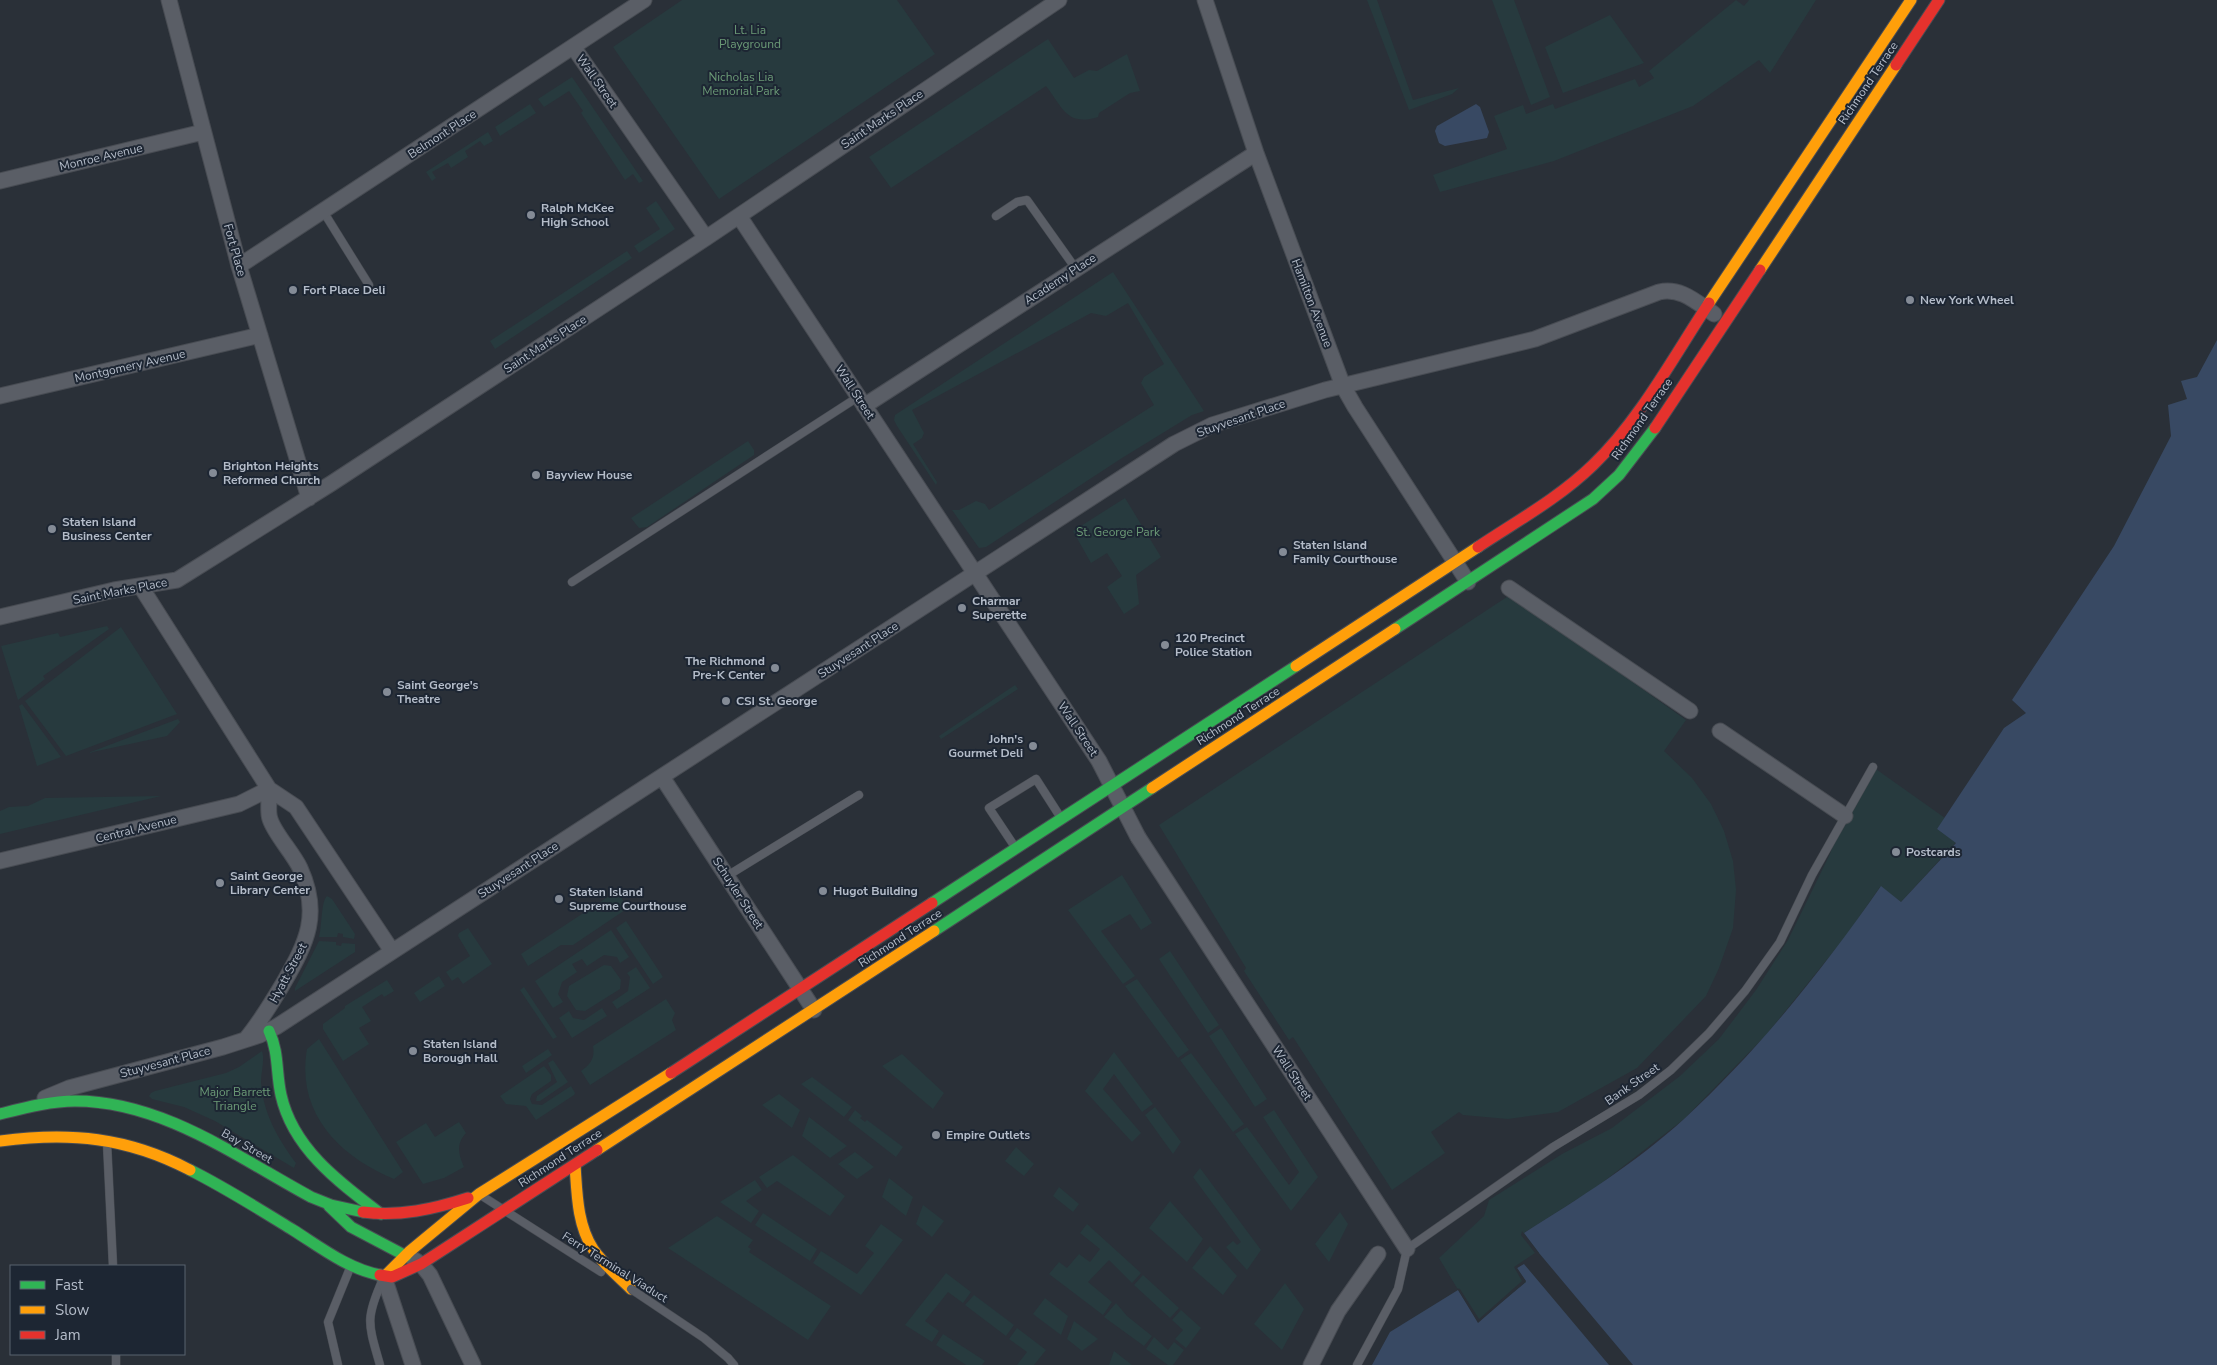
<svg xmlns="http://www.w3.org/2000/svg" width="2217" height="1365" font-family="'Nunito Sans',sans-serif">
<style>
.green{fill:#273a3e}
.water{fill:#384963}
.pier{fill:#2a3038}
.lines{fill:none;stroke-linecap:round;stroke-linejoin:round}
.lane-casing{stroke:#484c53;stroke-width:9}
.street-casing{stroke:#484c53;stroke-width:17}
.fast-casing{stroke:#484c53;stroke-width:13}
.slow-casing{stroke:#484c53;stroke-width:13}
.jam-casing{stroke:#484c53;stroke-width:13}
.lane{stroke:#5a5e66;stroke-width:8}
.street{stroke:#5a5e66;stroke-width:15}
.fast{stroke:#30b455;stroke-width:11}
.slow{stroke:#ff9f0a;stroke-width:11}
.jam{stroke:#e5322d;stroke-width:11}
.lane-bridge-casing{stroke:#484c53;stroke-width:9;stroke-linecap:butt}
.street-bridge-casing{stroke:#484c53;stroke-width:17;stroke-linecap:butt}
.lane-bridge{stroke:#5a5e66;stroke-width:8}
.street-bridge{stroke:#5a5e66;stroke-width:15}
.poi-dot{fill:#848b96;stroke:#1d2633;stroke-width:2}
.labels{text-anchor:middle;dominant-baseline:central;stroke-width:4;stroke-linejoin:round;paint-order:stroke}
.park-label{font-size:12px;fill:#6b9a76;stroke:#1d2633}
.street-label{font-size:12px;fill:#b4bcc9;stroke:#1d2633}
.poi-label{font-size:12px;font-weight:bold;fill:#b4bcc9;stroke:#1d2633;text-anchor:start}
</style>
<rect width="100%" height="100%" fill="#2a3038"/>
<path class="green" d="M682,0H897L935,54L719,199L613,47Z
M1367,0H1377L1413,100L1459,88L1452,94L1409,110Z
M1492,0H1514L1550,97L1531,105Z
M1736,0L1744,6L1749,0H1816L1770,73L1759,60L1693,106L1554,161L1440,192L1433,175L1507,149L1494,116L1523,105L1526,114L1553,104L1555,109L1635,79L1639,87L1654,78L1649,71Z
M1610,15L1644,63L1563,93L1545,47Z
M1048,39L1074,78L1089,70L1097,71L1127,54L1140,91L1130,93L1099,113L1098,117C1066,127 1062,106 1046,86L891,188L869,157Z
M572,77L643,181L639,183L633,174L625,180L581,113L583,111L569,91L544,107L538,99Z
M530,104L536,113L500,136L495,127Z
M488,132L493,141L484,146L480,141L465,151L468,157L451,168L448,163L432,172L436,178L432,181L426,172Z
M656,201L675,229L639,253L634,246L660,229L646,208Z
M627,251L632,258L495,349L490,341Z
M1113,272L1204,411L1192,415L1122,458L986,547L979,548L952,510H959L976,501L985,504L989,510L1154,405L1141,383L1144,377L1164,364L1128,303L1106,316L1091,313L912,410L924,433L922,438L913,444L937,482L936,485L897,426L894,420L895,415Z
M748,441L754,450V455L647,527L639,528L631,518Z
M1125,498L1161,557L1136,575L1139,604L1124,614L1107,587L1122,576L1107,553L1091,563L1073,531Z
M1510,595L1686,720L1664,751L1692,778L1711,804L1724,831L1733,861L1736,890L1733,928L1719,968L1706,996L1637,1068L1558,1112L1508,1119L1463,1115L1459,1112L1431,1132L1445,1153L1392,1190L1293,1037L1289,1040L1244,971L1246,968L1159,825Z
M107,626L109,629L43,676L45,679L18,700L1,646L58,633L60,637Z
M121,627L177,714L66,756L25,701Z
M1015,685L1018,689L941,739L939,736Z
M22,704L61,757L37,766L19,706Z
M178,719L180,722L167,736L88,753Z
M1873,767L1945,818L1937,829L1956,842L1901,902L1880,887L1846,936L1766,1035L1684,1119L1598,1186L1524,1233L1539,1253L1526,1281L1478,1323L1439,1258L1484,1216L1489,1200L1562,1154L1612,1128L1680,1076L1719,1039L1756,990L1788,940L1829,856L1845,816Z
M161,796L0,834V811L9,807L28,806L45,798Z
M1122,875L1152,923L1141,930L1130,914L1101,931L1135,976L1123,984L1068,910Z
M617,891L628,908L573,945H561L528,966L521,954Z
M327,896L332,899L355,934L354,939L343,937V934L338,933L337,937H319C322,927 321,901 327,896Z
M626,921L663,977L653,984L616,928Z
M468,928L492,964L463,984L458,977L452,981L446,972L470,956L458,936L459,933Z
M611,930L629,957L620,963L617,957L604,955L587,966L582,959L572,964L577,972L562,982L558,994L563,1002L553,1008L535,981Z
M319,941L336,942V945L341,946L342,943L355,944V952L295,991V988Z
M1170,951L1219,1025L1208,1033L1159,959Z
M604,965L611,966L621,980L620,989L585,1011L576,1010L567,996L569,986Z
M636,967L650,988L617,1009L612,1002L628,991L630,977L627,973Z
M439,976L445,986L420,1002L414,993Z
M1137,979L1189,1050L1178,1058L1125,986Z
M387,980L394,991L384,997L382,994L362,1007L371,1021L359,1028L369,1044L343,1061L323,1029V1024L345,1008V1006Z
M524,987L557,1037L553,1039L520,990Z
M666,999L675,1013L672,1020L676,1030L590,1085L581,1071C591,1064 595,1058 593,1046Z
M602,1008L607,1016L572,1038L559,1018L569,1011L573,1018L584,1020Z
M1221,1028L1267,1099L1255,1107L1209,1036Z
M319,1039L403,1172L394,1179C339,1156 296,1113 307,1049Z
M548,1049L552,1055L526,1073L522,1066Z
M262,1051C265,1060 261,1072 261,1082C263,1113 278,1139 296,1163L294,1168L215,1121L184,1107L152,1099L149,1096L151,1093L155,1091L226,1073L239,1067Z
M1114,1052L1153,1104L1142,1112L1114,1074L1103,1089L1141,1133L1132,1142L1085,1091Z
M1191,1053L1244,1124L1233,1132L1180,1060Z
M902,1054L944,1093L933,1109L882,1066Z
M553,1060L568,1082L540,1101H536L537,1096L557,1082L548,1063Z
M544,1066L551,1075V1081L532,1094L530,1099L532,1104L542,1105L571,1086L575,1093L574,1095L536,1120L526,1106L506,1104L500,1096Z
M812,1077L852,1107L844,1117L801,1084Z
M779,1094L800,1110L792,1128L762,1105Z
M1155,1107L1181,1142L1173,1154L1145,1115Z
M855,1110L862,1116L860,1118L865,1122L867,1120L903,1147L896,1157L848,1120Z
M1274,1110L1318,1177L1291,1211L1235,1134L1247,1127L1289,1185L1299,1172L1263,1117Z
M809,1117L847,1146L830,1158L802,1136Z
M459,1122L466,1133C456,1144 458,1153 464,1167L444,1178L423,1184L396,1142L426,1123L435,1137Z
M1016,1147L1034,1164L1024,1176L1005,1161Z
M855,1152L874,1167L857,1179L838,1164Z
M793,1155L845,1196L830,1216L777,1181L767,1188L759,1177Z
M1200,1168L1261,1250L1247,1270L1226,1247L1233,1241L1237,1245L1241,1242L1193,1177Z
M889,1178L913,1197L906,1216L882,1197Z
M755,1180L762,1190L746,1201L759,1211L751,1223L720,1202Z
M1059,1187L1079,1204L1073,1212L1053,1196Z
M1170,1201L1203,1239L1187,1262L1149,1228Z
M923,1205L944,1221L932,1237L916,1224Z
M1340,1212L1348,1224L1329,1262L1315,1244Z
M763,1213L817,1249L810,1261L755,1225Z
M717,1216L753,1240L748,1247L751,1249L749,1252L831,1306L808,1340L668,1248Z
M881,1224L903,1240L861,1295L813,1263L821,1251L857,1274L874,1253L865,1246Z
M1087,1224L1141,1273L1132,1283L1109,1260L1088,1282L1112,1302L1103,1315L1049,1274L1059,1262L1067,1268L1079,1254L1090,1262L1100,1249L1080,1233Z
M1210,1246L1237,1276L1223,1295L1192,1268Z
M946,1273L971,1292L963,1303L948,1292L925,1321L939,1331L932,1342L905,1325Z
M1143,1275L1179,1308L1170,1318L1134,1285Z
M1285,1283L1304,1309L1282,1350L1254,1324Z
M974,1295L1014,1325L1006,1336L965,1305Z
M1045,1298L1068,1316L1061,1335L1033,1314Z
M1116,1303L1127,1316L1152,1336L1144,1346L1104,1317Z
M1181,1310L1201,1328L1186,1348L1175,1339L1183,1330L1172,1320Z
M1074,1321L1098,1339L1082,1351L1067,1339Z
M1017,1328L1046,1350L1034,1365H1017L1027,1352L1009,1339Z
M943,1334L985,1361L982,1365H966L936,1345Z
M1154,1337L1168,1350L1174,1342L1184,1350L1173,1365H1168L1146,1349Z
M1114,1351L1132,1365H1109Z"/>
<path class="water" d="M1476,104L1480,107L1489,132L1487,138L1445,146L1439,143L1435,131L1437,126Z
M2217,340V1365H1372L1390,1332L1458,1290L1478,1322L1526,1282L1517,1268L1539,1253L1524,1233C1578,1199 1637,1162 1684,1119C1759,1050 1823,969 1881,886L1901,902L1956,843L1937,829L2004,728L2026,713L2012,700L2114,546L2171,436L2168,405L2187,399L2181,381L2197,377Z"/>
<path class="pier" d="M1522,1231L1539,1253L1633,1365H1609L1524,1264L1517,1268L1526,1281L1478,1323L1457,1288L1460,1289L1479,1319L1522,1281L1514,1267L1535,1253L1521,1235Z"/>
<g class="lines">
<g class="lane-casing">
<path id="lane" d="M323,211L369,285
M996,216L1017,202L1027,200L1076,269
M572,582L858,397
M1015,847L989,808L1036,779L1061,818
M727,876L859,795
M107,1143L113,1266
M482,1196L601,1272
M116,1354V1365
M728,1358L734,1365
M338,1365L328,1322L350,1268
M380,1365C368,1323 365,1319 383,1279
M1357,1365L1398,1289L1407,1249L1553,1147L1639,1095L1671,1070L1709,1033L1745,991L1780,942L1812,875L1873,767"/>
</g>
<g class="street-casing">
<path id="street" d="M169,0L239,266L309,498
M1205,0L1256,153L1343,386L1355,407L1468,582
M574,48L706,238
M0,181L203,132
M739,216L1099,761L1138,837
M239,266L644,0
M0,396L260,335
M864,406L1256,153
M141,587L269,789L296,807L392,951
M1509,588L1690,711
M0,617L114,590L177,580L332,483L706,238L1059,0
M1720,731L1845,816
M662,777L814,1010
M0,861L239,804L269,789
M1228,975L1407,1249
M246,1039C261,1021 272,1002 284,982C307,942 321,914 300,868C293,853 274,833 270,819C267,811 270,798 269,789
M45,1098L69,1088L223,1047L260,1035L276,1027L1174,444L1212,425L1325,390L1535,339L1659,292C1681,287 1696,302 1714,314
M413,1259L421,1264L430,1275L473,1365
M384,1277L413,1365
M1311,1365L1338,1311L1378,1254"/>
</g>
<g class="fast-casing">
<path id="fast" d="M1395,629L1593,499L1619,475L1655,428
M932,903L1296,666
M934,931L1152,788
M269,1031C279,1052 276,1073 281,1095C293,1149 340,1183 381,1214
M0,1114C24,1108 50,1101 75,1101C162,1101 237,1157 311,1197L331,1205L363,1212
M190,1170C226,1188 259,1209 293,1230C320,1247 348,1269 380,1275
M329,1206L351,1227L406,1256"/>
</g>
<g class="slow-casing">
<path id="slow" d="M1760,270L1896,65
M1709,303L1911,0
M1296,666L1478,547
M1152,788L1395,629
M0,1141C70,1132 127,1137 190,1170
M597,1150L934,931
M575,1165C577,1193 577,1224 593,1249C603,1264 618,1276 631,1289
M387,1274L410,1251L479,1194L671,1073"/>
</g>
<g class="jam-casing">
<path id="jam" d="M1896,65L1939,0
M1655,428L1760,270
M1478,547C1517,521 1559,498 1593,465C1639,421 1674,356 1709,303
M671,1073L932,903
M363,1212C399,1217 434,1209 468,1198
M380,1275L392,1277L421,1264L597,1150"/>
</g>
<use href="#lane" class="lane"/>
<use href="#street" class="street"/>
<use href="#fast" class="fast"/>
<use href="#slow" class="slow"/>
<use href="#jam" class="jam"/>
<g class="lane-bridge-casing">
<path id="lane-bridge" d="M631,1289L704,1338L728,1358"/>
</g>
<g class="street-bridge-casing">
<path id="street-bridge" d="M1138,837L1228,975"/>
</g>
<use href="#lane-bridge" class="lane-bridge"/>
<use href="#street-bridge" class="street-bridge"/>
</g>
<g class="poi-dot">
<circle cx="531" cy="215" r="5"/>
<circle cx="293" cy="290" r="5"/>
<circle cx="1910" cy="300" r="5"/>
<circle cx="213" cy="473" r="5"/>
<circle cx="536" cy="475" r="5"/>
<circle cx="52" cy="529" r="5"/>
<circle cx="1283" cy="552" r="5"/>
<circle cx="962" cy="608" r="5"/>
<circle cx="1165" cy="645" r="5"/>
<circle cx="775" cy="668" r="5"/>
<circle cx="387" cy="692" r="5"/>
<circle cx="726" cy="701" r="5"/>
<circle cx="1033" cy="746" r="5"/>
<circle cx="1896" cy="852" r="5"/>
<circle cx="220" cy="883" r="5"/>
<circle cx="823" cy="891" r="5"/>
<circle cx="559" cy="899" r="5"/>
<circle cx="413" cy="1051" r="5"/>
<circle cx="936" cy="1135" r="5"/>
</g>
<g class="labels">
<g class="park-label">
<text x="750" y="30">Lt. Lia<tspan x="750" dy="14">Playground</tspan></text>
<text x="741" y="77">Nicholas Lia<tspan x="741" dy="14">Memorial Park</tspan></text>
<text x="1118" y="532">St. George Park</text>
<text x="235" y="1092">Major Barrett<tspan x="235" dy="14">Triangle</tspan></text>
</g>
<g class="street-label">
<text transform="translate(597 81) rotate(55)">Wall Street</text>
<text transform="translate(1868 83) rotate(-56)">Richmond Terrace</text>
<text transform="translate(882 119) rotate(-34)">Saint Marks Place</text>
<text transform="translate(442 134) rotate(-33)">Belmont Place</text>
<text transform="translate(101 157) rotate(-13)">Monroe Avenue</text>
<text transform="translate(235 250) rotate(74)">Fort Place</text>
<text transform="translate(1060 279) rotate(-33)">Academy Place</text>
<text transform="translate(1312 303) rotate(69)">Hamilton Avenue</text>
<text transform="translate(545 344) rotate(-33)">Saint Marks Place</text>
<text transform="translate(130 366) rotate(-13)">Montgomery Avenue</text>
<text transform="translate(855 392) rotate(57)">Wall Street</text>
<text transform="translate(1241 418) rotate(-19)">Stuyvesant Place</text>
<text transform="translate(1642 419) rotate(-55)">Richmond Terrace</text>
<text transform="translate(120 591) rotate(-11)">Saint Marks Place</text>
<text transform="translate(858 650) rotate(-33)">Stuyvesant Place</text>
<text transform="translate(1238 716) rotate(-33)">Richmond Terrace</text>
<text transform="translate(1078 729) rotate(56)">Wall Street</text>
<text transform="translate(136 829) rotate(-14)">Central Avenue</text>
<text transform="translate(518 870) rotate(-33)">Stuyvesant Place</text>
<text transform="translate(738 893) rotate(57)">Schuyler Street</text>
<text transform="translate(900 938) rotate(-33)">Richmond Terrace</text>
<text transform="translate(288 973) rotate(-62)">Hyatt Street</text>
<text transform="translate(165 1062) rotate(-15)">Stuyvesant Place</text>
<text transform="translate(1292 1073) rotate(57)">Wall Street</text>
<text transform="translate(1632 1084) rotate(-35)">Bank Street</text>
<text transform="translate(247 1146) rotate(30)">Bay Street</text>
<text transform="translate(560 1158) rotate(-33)">Richmond Terrace</text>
<text transform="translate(615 1267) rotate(32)">Ferry Terminal Viaduct</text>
</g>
<g class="poi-label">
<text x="541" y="208">Ralph McKee<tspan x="541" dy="14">High School</tspan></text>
<text x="303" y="290">Fort Place Deli</text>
<text x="1920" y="300">New York Wheel</text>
<text x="223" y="466">Brighton Heights<tspan x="223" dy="14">Reformed Church</tspan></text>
<text x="546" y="475">Bayview House</text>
<text x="62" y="522">Staten Island<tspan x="62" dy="14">Business Center</tspan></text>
<text x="1293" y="545">Staten Island<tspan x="1293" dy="14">Family Courthouse</tspan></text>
<text x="972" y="601">Charmar<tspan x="972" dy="14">Superette</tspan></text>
<text x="1175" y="638">120 Precinct<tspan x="1175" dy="14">Police Station</tspan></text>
<text x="765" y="661" text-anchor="end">The Richmond<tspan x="765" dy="14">Pre-K Center</tspan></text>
<text x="397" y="685">Saint George's<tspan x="397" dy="14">Theatre</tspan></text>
<text x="736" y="701">CSI St. George</text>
<text x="1023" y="739" text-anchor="end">John's<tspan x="1023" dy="14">Gourmet Deli</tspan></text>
<text x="1906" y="852">Postcards</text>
<text x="230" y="876">Saint George<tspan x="230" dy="14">Library Center</tspan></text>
<text x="833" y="891">Hugot Building</text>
<text x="569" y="892">Staten Island<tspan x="569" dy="14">Supreme Courthouse</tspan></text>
<text x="423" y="1044">Staten Island<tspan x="423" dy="14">Borough Hall</tspan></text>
<text x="946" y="1135">Empire Outlets</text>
</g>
</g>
<rect x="10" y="1265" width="175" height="90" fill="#1d2633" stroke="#59626f"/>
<rect x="20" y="1281" width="25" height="8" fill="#30b455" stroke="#59626f"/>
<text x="55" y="1290" font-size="15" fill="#b4bcc9">Fast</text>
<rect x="20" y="1306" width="25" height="8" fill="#ff9f0a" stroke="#59626f"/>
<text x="55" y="1315" font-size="15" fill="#b4bcc9">Slow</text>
<rect x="20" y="1331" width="25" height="8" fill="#e5322d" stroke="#59626f"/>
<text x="55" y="1340" font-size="15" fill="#b4bcc9">Jam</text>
</svg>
